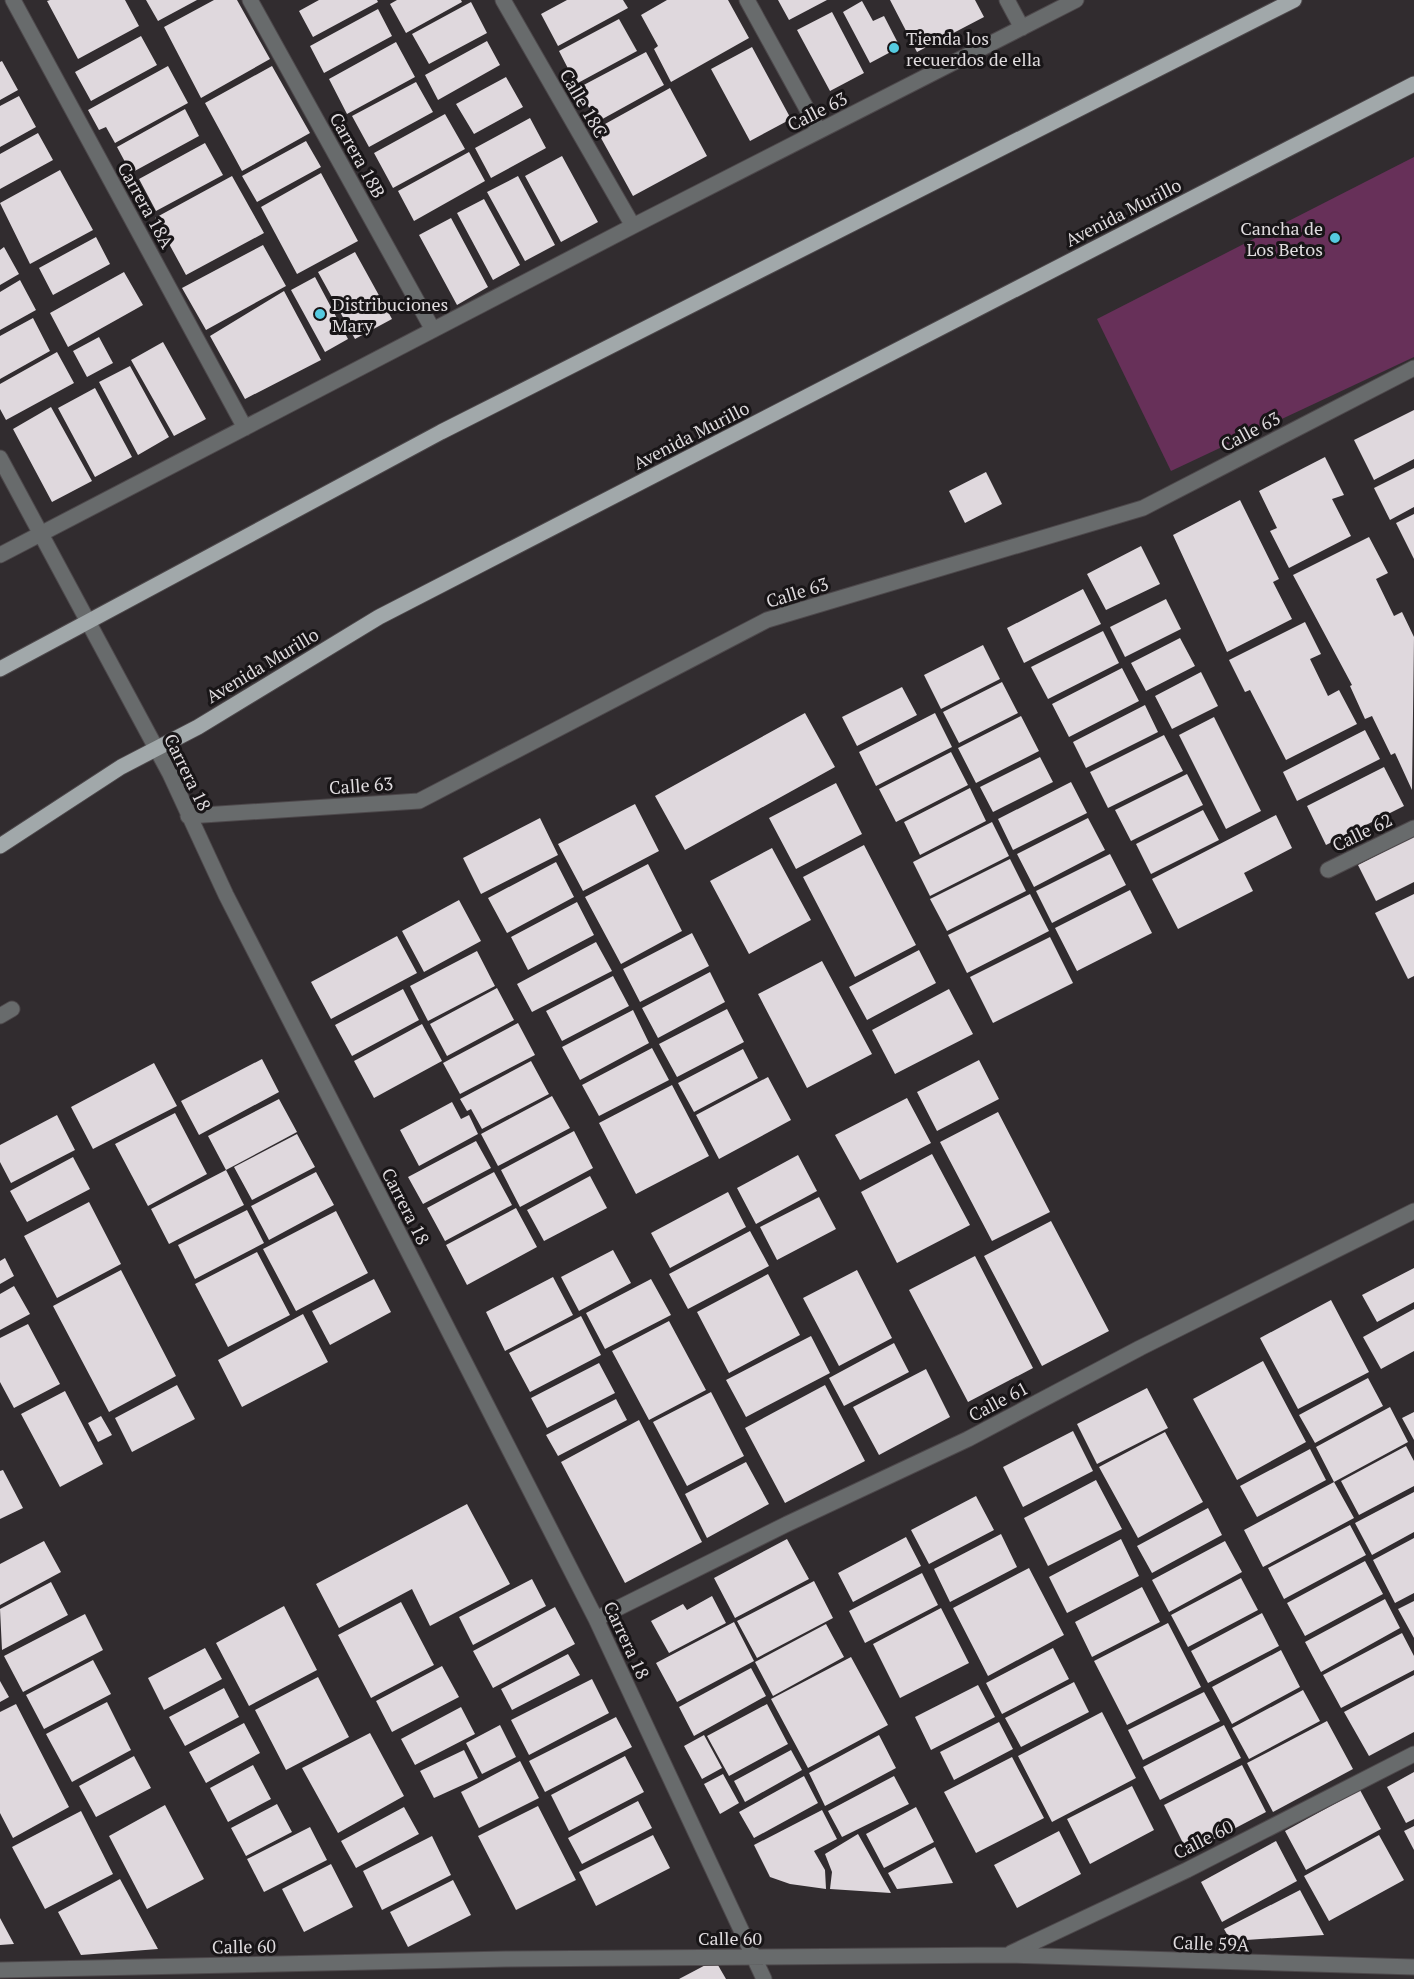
<svg xmlns="http://www.w3.org/2000/svg" width="1414" height="1979" font-family="'PT Serif',serif">
<style>
.green{fill:#673059}
.building{fill:#dfd8dd}
.lines{fill:none;stroke-linecap:round;stroke-linejoin:round}
.minor-casing{stroke:#4d484b;stroke-width:17}
.major-casing{stroke:#4d484b;stroke-width:17}
.minor{stroke:#686b6c;stroke-width:15}
.major{stroke:#a1a8aa;stroke-width:15}
.poi-dot{fill:#55cae0;stroke:#181517;stroke-width:2}
.labels{text-anchor:middle;dominant-baseline:central;stroke-width:6;stroke-linejoin:round;paint-order:stroke}
.poi-label{font-size:18px;fill:#dfdbde;stroke:#181517;text-anchor:start}
.street-label{font-size:18px;fill:#dfdbde;stroke:#181517}
</style>
<rect width="100%" height="100%" fill="#312c2f"/>
<path class="green" d="M1414,157V357L1171,471L1097,319Z"/>
<path class="building" d="M50,0H125L139,26L78,59L47,1Z
M146,0H197L158,21Z
M214,0H237L270,59L201,98L164,27Z
M319,0H377L378,2L313,37L299,11Z
M397,0H461L462,2L406,33L390,4Z
M567,0H623L628,8L558,46L541,14Z
M667,0H728L749,38L671,82L654,49L658,46L641,15Z
M778,0H827L789,20Z
M890,0H975L984,17L917,52Z
M862,1L873,21L884,16L900,47L870,63L843,12Z
M471,2L487,33L429,64L412,34Z
M378,9L392,36L324,73L310,46Z
M832,12L864,73L830,91L797,30Z
M619,19L637,51L576,84L559,51Z
M141,36L157,65L91,101L75,72Z
M487,41L500,65L438,100L425,75Z
M396,42L415,77L347,114L329,79Z
M752,47L791,119L750,141L711,69Z
M646,52L664,85L597,122L578,88Z
M2,61L18,90L0,100V62Z
M168,66L188,103L115,143L106,127L99,130L88,110Z
M272,66L310,133L242,171L205,103Z
M506,77L523,107L474,134L456,104Z
M416,82L433,112L369,147L352,116Z
M670,88L707,156L633,196L596,129Z
M19,96L36,127L0,147V106Z
M185,109L199,136L131,173L117,147Z
M445,114L465,149L393,188L374,153Z
M530,118L546,148L491,178L475,148Z
M38,133L53,160L0,189V154Z
M306,141L321,167L257,202L242,176Z
M205,143L223,175L156,211L139,179Z
M469,152L485,181L414,221L398,191Z
M562,156L598,222L561,242L525,176Z
M60,170L93,230L30,264L0,203Z
M321,173L358,241L297,274L261,207Z
M232,176L264,233L186,275L155,218Z
M518,176L555,245L525,261L487,192Z
M484,199L520,265L493,280L457,213Z
M451,218L488,287L457,305L419,235Z
M96,237L110,264L53,295L39,268Z
M263,245L286,286L206,330L182,288Z
M4,247L19,274L0,285V250Z
M355,252L392,319L355,339L318,272Z
M124,272L143,305L68,347L50,313Z
M315,277L348,339L325,352L291,290Z
M20,280L36,310L0,330V292Z
M284,291L321,360L245,399L210,336Z
M33,318L50,351L0,379V336Z
M99,337L113,363L87,377L73,351Z
M163,342L206,419L174,436L131,360Z
M57,352L74,383L6,420L0,409V384Z
M130,366L169,437L138,455L99,382Z
M95,388L132,457L95,477L58,408Z
M51,407L92,481L52,502L13,429Z
M1414,410V459L1374,480L1354,440Z
M1325,457L1344,495L1332,499L1351,536L1289,568L1270,531L1277,528L1259,491Z
M1414,468V507L1390,520L1374,488Z
M986,472L1002,504L965,523L949,491Z
M1240,500L1279,579L1273,582L1292,619L1227,652L1173,535Z
M1414,514V559L1396,523Z
M1369,537L1388,573L1376,579L1394,616L1402,612L1414,637L1412,790L1395,753L1391,755L1372,716L1365,719L1350,686L1352,685L1293,575Z
M1141,546L1160,584L1106,610L1087,574Z
M1083,589L1101,624L1024,663L1007,628Z
M1166,599L1181,629L1125,657L1110,627Z
M1305,622L1321,654L1310,659L1328,696L1339,690L1357,724L1286,760L1250,690L1245,692L1229,660Z
M1103,631L1119,663L1048,699L1031,667Z
M1180,638L1195,666L1146,691L1131,663Z
M983,645L1000,679L941,709L924,675Z
M1122,668L1139,701L1069,737L1052,704Z
M1201,672L1218,706L1172,729L1155,696Z
M1002,682L1018,713L959,743L943,712Z
M902,687L917,715L857,746L842,717Z
M1145,705L1158,732L1086,768L1073,742Z
M805,713L835,767L685,850L655,796Z
M935,713L952,747L876,786L859,752Z
M1021,716L1039,751L976,783L958,748Z
M1214,717L1261,811L1226,829L1179,735Z
M1365,730L1380,759L1297,801L1283,772Z
M1164,735L1183,771L1108,808L1090,772Z
M951,752L968,785L896,822L879,789Z
M1040,757L1053,782L993,812L980,787Z
M1384,767L1404,806L1326,845L1307,806Z
M1187,774L1203,805L1131,841L1115,810Z
M1071,782L1087,813L1013,850L998,819Z
M836,783L862,834L796,869L769,818Z
M970,788L986,821L920,855L904,822Z
M635,804L659,851L583,891L558,844Z
M1203,810L1219,840L1151,874L1136,844Z
M1276,815L1292,848L1244,873L1253,891L1178,929L1152,879Z
M540,818L558,855L481,894L463,858Z
M1088,818L1105,850L1034,887L1017,854Z
M992,822L1009,856L930,896L913,862Z
M1414,836V882L1376,901L1358,865Z
M864,845L916,945L855,977L803,877Z
M772,848L811,920L749,954L710,881Z
M1110,854L1126,885L1052,923L1036,891Z
M1010,859L1026,891L947,931L930,899Z
M556,862L574,897L507,933L488,898Z
M648,864L682,931L621,964L585,897Z
M1130,890L1152,933L1077,971L1055,928Z
M1030,894L1049,931L967,973L948,935Z
M1414,894V976L1408,979L1375,913Z
M459,900L481,941L424,972L402,931Z
M577,902L594,935L528,970L511,937Z
M692,933L709,966L640,1002L623,969Z
M397,936L417,973L331,1019L311,982Z
M1050,937L1073,983L993,1023L970,977Z
M596,942L612,971L532,1012L517,984Z
M919,950L936,983L867,1020L849,987Z
M477,951L495,986L428,1021L410,986Z
M822,961L872,1054L807,1088L758,994Z
M710,972L725,1002L658,1038L642,1008Z
M613,976L629,1006L562,1041L546,1011Z
M497,988L514,1020L447,1056L430,1024Z
M403,989L419,1020L352,1056L335,1025Z
M949,989L973,1034L895,1074L872,1030Z
M727,1009L744,1042L677,1077L659,1044Z
M633,1010L649,1043L580,1080L562,1047Z
M518,1023L535,1055L460,1094L443,1063Z
M422,1024L442,1061L374,1098L354,1061Z
M652,1048L669,1080L599,1116L582,1085Z
M743,1049L758,1078L694,1112L678,1083Z
M262,1059L279,1092L199,1135L181,1101Z
M979,1060L999,1099L937,1131L917,1092Z
M531,1061L549,1094L482,1129L471,1109L467,1111L460,1099Z
M154,1063L177,1106L93,1149L71,1107Z
M768,1077L791,1120L719,1159L696,1115Z
M672,1085L709,1156L636,1194L599,1123Z
M552,1096L570,1128L498,1166L481,1134Z
M907,1098L931,1143L860,1180L835,1135Z
M279,1099L297,1132L226,1170L208,1136Z
M452,1102L461,1119L469,1115L478,1134L419,1166L400,1130Z
M998,1112L1050,1212L992,1241L940,1142Z
M175,1113L207,1174L148,1206L115,1144Z
M57,1115L75,1150L11,1183L0,1162V1145Z
M574,1131L593,1168L520,1207L501,1170Z
M297,1134L315,1167L252,1200L234,1167Z
M476,1141L491,1168L423,1204L408,1177Z
M932,1154L970,1225L897,1263L861,1192Z
M798,1155L817,1191L756,1224L737,1188Z
M73,1157L90,1189L27,1222L10,1191Z
M226,1170L244,1205L169,1244L151,1209Z
M316,1172L334,1205L269,1240L251,1206Z
M494,1172L512,1205L445,1241L427,1208Z
M590,1176L607,1208L544,1241L527,1210Z
M728,1192L746,1227L670,1268L651,1233Z
M819,1197L836,1229L777,1260L760,1227Z
M89,1202L121,1264L57,1298L24,1236Z
M516,1208L537,1247L467,1285L446,1245Z
M247,1210L264,1243L195,1279L178,1245Z
M336,1211L368,1273L296,1311L263,1249Z
M1051,1221L1109,1331L1042,1366L984,1256Z
M750,1231L769,1266L688,1309L669,1274Z
M613,1250L631,1283L579,1311L561,1277Z
M257,1252L290,1315L228,1347L195,1284Z
M975,1256L1033,1368L968,1402L909,1290Z
M5,1258L14,1276L0,1284V1261Z
M1414,1268V1302L1377,1322L1362,1295Z
M121,1270L176,1376L109,1412L53,1306Z
M857,1270L892,1338L839,1366L803,1298Z
M768,1274L800,1335L729,1373L697,1312Z
M553,1277L573,1315L505,1351L486,1312Z
M374,1279L391,1312L330,1345L312,1311Z
M651,1279L671,1315L605,1349L586,1313Z
M14,1286L30,1314L0,1330V1294Z
M1331,1300L1369,1372L1298,1409L1260,1338Z
M1414,1309V1351L1381,1369L1363,1337Z
M303,1314L328,1362L242,1407L218,1360Z
M581,1316L601,1355L530,1392L509,1353Z
M669,1321L706,1390L649,1420L612,1351Z
M28,1324L60,1384L14,1408L0,1382V1338Z
M811,1336L830,1373L746,1417L726,1380Z
M894,1343L909,1372L844,1406L829,1378Z
M1263,1361L1306,1442L1237,1480L1193,1399Z
M599,1363L615,1393L547,1428L531,1398Z
M926,1369L950,1417L879,1455L853,1407Z
M1368,1378L1383,1406L1315,1443L1299,1415Z
M177,1385L195,1419L132,1452L115,1418Z
M825,1385L865,1461L785,1503L745,1428Z
M1147,1388L1168,1428L1097,1464L1077,1424Z
M65,1391L103,1464L60,1487L21,1414Z
M711,1392L744,1456L687,1486L653,1422Z
M616,1399L627,1420L558,1456L546,1435Z
M1390,1407L1408,1442L1334,1482L1316,1447Z
M1414,1412V1440L1402,1418Z
M101,1416L112,1435L98,1442L88,1423Z
M639,1420L702,1542L625,1583L561,1462Z
M1073,1431L1093,1471L1023,1507L1003,1467Z
M1165,1432L1203,1502L1138,1538L1099,1467Z
M1406,1446L1414,1461V1486L1359,1515L1341,1481Z
M1310,1449L1326,1480L1257,1517L1240,1486Z
M746,1462L769,1504L707,1538L685,1494Z
M3,1470L23,1508L0,1519V1471Z
M1096,1480L1122,1529L1048,1566L1024,1518Z
M1334,1482L1354,1518L1263,1567L1244,1530Z
M1414,1492V1532L1372,1555L1355,1523Z
M976,1496L994,1530L929,1564L911,1530Z
M467,1504L510,1584L430,1626L412,1589L339,1628L316,1584Z
M1208,1508L1222,1535L1152,1573L1137,1546Z
M1350,1525L1366,1555L1284,1599L1268,1568Z
M1001,1534L1017,1567L950,1602L934,1569Z
M906,1537L921,1566L853,1602L838,1573Z
M1414,1538V1593L1395,1603L1373,1560Z
M787,1539L809,1579L735,1618L714,1578Z
M1121,1539L1139,1576L1067,1613L1049,1577Z
M44,1541L61,1572L0,1605V1564Z
M1225,1541L1242,1572L1169,1612L1152,1580Z
M1365,1561L1383,1594L1305,1636L1287,1603Z
M1029,1568L1064,1635L988,1676L953,1608Z
M922,1573L938,1605L865,1643L849,1611Z
M1241,1578L1258,1610L1188,1647L1171,1615Z
M532,1579L546,1606L473,1645L459,1617Z
M814,1581L833,1618L757,1658L737,1621Z
M51,1582L68,1615L2,1650L0,1609Z
M1142,1587L1160,1622L1092,1657L1075,1622Z
M712,1596L726,1623L669,1653L651,1621L683,1604L687,1610Z
M1385,1599L1400,1628L1321,1672L1305,1642Z
M1414,1601V1638L1398,1609Z
M401,1602L434,1665L371,1698L338,1635Z
M284,1606L317,1670L249,1706L216,1643Z
M555,1607L575,1644L493,1688L473,1651Z
M941,1608L969,1663L900,1698L873,1644Z
M1262,1613L1279,1646L1208,1683L1191,1651Z
M85,1614L103,1650L23,1692L4,1656Z
M734,1622L754,1661L677,1702L656,1663Z
M1168,1623L1201,1687L1127,1725L1094,1661Z
M826,1624L844,1657L773,1696L755,1662Z
M1402,1633L1414,1656V1670L1341,1708L1323,1675Z
M205,1648L222,1679L164,1710L148,1678Z
M1053,1648L1069,1679L1002,1714L986,1683Z
M1281,1650L1300,1687L1232,1724L1212,1687Z
M568,1654L580,1675L512,1710L501,1689Z
M851,1657L888,1725L808,1768L771,1699Z
M93,1660L111,1694L44,1729L26,1695Z
M442,1666L459,1697L392,1732L376,1701Z
M751,1668L766,1696L694,1736L679,1707Z
M1414,1675V1732L1369,1756L1344,1712Z
M318,1677L349,1737L286,1770L255,1710Z
M592,1679L609,1713L529,1755L511,1720Z
M0,1681L9,1697L0,1702Z
M1074,1682L1089,1712L1021,1747L1005,1718Z
M978,1685L995,1717L931,1750L915,1717Z
M224,1688L239,1717L185,1746L169,1717Z
M1303,1690L1320,1721L1249,1759L1232,1728Z
M1204,1692L1220,1721L1143,1760L1128,1730Z
M107,1702L131,1750L72,1782L46,1734Z
M16,1704L69,1807L13,1838L0,1813V1712Z
M767,1704L788,1744L729,1776L707,1736Z
M461,1707L475,1734L415,1765L401,1739Z
M1102,1712L1136,1778L1052,1822L1018,1756Z
M616,1717L632,1747L545,1792L529,1761Z
M1327,1721L1353,1769L1273,1812L1247,1763Z
M999,1722L1013,1749L954,1780L940,1752Z
M244,1723L260,1753L206,1783L189,1752Z
M500,1725L516,1757L482,1774L466,1743Z
M1224,1725L1241,1758L1160,1800L1143,1767Z
M370,1733L404,1796L338,1833L302,1768Z
M704,1735L722,1768L702,1779L684,1746Z
M879,1735L896,1768L825,1806L809,1773Z
M464,1750L478,1778L434,1798L420,1771Z
M791,1750L802,1770L745,1802L734,1781Z
M134,1756L151,1788L96,1817L79,1786Z
M625,1756L644,1792L569,1831L551,1795Z
M1012,1757L1044,1818L976,1853L944,1792Z
M520,1761L539,1798L479,1828L461,1792Z
M253,1765L271,1799L228,1822L210,1788Z
M1242,1765L1266,1812L1188,1853L1164,1805Z
M1414,1772V1819L1406,1823L1387,1787Z
M723,1774L739,1803L720,1814L704,1784Z
M804,1776L818,1803L754,1838L739,1812Z
M894,1776L909,1804L842,1837L828,1811Z
M1132,1786L1154,1830L1090,1864L1067,1819Z
M1360,1790L1381,1829L1306,1870L1285,1831Z
M638,1801L652,1828L582,1864L568,1838Z
M277,1804L292,1832L246,1856L231,1828Z
M165,1805L204,1879L147,1909L109,1836Z
M538,1806L576,1880L516,1910L478,1836Z
M404,1807L419,1834L356,1868L341,1841Z
M916,1807L934,1842L884,1868L866,1834Z
M822,1810L837,1839L814,1851L825,1870L826,1889L790,1884L770,1877L754,1845Z
M81,1811L113,1874L45,1909L12,1847Z
M1414,1826V1850L1404,1831Z
M310,1827L327,1860L264,1892L247,1859Z
M1059,1831L1081,1874L1017,1908L994,1865Z
M858,1834L891,1893L830,1889L832,1872L825,1854Z
M653,1835L670,1868L596,1906L579,1872Z
M1379,1835L1404,1880L1329,1921L1304,1876Z
M432,1836L451,1875L382,1910L363,1871Z
M1276,1841L1297,1881L1222,1922L1201,1882Z
M935,1847L953,1883L897,1889L888,1873Z
M331,1864L353,1907L304,1932L282,1889Z
M120,1879L158,1949L81,1955L58,1912Z
M453,1880L471,1915L408,1947L390,1912Z
M1300,1890L1324,1935L1231,1941L1224,1929Z
M0,1918L14,1944L0,1945Z
M715,1960L726,1979H679Z"/>
<g class="lines">
<g class="minor-casing">
<path id="minor" d="M13,0L245,428
M250,0L433,330
M503,0L633,226
M747,0L819,131
M1007,0L1022,28
M0,458L170,774L226,895L596,1619L764,1979
M0,555L633,226L1076,0
M188,816L419,801L767,620L1143,508L1414,368
M1328,870L1414,828
M0,1016L12,1009
M596,1619L787,1524L968,1439L1140,1348L1414,1211
M1011,1953L1187,1870L1414,1754
M0,1970L506,1959L1007,1955L1414,1967"/>
</g>
<g class="major-casing">
<path id="major" d="M0,669L441,432L1294,0
M0,846L121,767L198,727L379,617L1414,84"/>
</g>
<use href="#minor" class="minor"/>
<use href="#major" class="major"/>
</g>
<g class="poi-dot">
<circle cx="894" cy="48" r="6"/>
<circle cx="1335" cy="238" r="6"/>
<circle cx="320" cy="314" r="6"/>
</g>
<g class="labels">
<g class="poi-label">
<text x="906" y="38">Tienda los<tspan x="906" dy="21">recuerdos de ella</tspan></text>
<text x="1323" y="228" text-anchor="end">Cancha de<tspan x="1323" dy="21">Los Betos</tspan></text>
<text x="332" y="304">Distribuciones<tspan x="332" dy="21">Mary</tspan></text>
</g>
<g class="street-label">
<text transform="translate(584 103) rotate(60)">Calle 18C</text>
<text transform="translate(817 111) rotate(-27)">Calle 63</text>
<text transform="translate(358 155) rotate(61)">Carrera 18B</text>
<text transform="translate(146 205) rotate(61)">Carrera 18A</text>
<text transform="translate(1123 212) rotate(-27)">Avenida Murillo</text>
<text transform="translate(1250 431) rotate(-28)">Calle 63</text>
<text transform="translate(691 435) rotate(-27)">Avenida Murillo</text>
<text transform="translate(797 592) rotate(-17)">Calle 63</text>
<text transform="translate(262 665) rotate(-31)">Avenida Murillo</text>
<text transform="translate(188 772) rotate(64)">Carrera 18</text>
<text transform="translate(361 785) rotate(-4)">Calle 63</text>
<text transform="translate(1362 832) rotate(-26)">Calle 62</text>
<text transform="translate(406 1206) rotate(63)">Carrera 18</text>
<text transform="translate(998 1401) rotate(-28)">Calle 61</text>
<text transform="translate(627 1640) rotate(65)">Carrera 18</text>
<text transform="translate(1203 1839) rotate(-27)">Calle 60</text>
<text x="730" y="1938">Calle 60</text>
<text transform="translate(1211 1943) rotate(2)">Calle 59A</text>
<text transform="translate(244 1946) rotate(-1)">Calle 60</text>
</g>
</g>
</svg>
